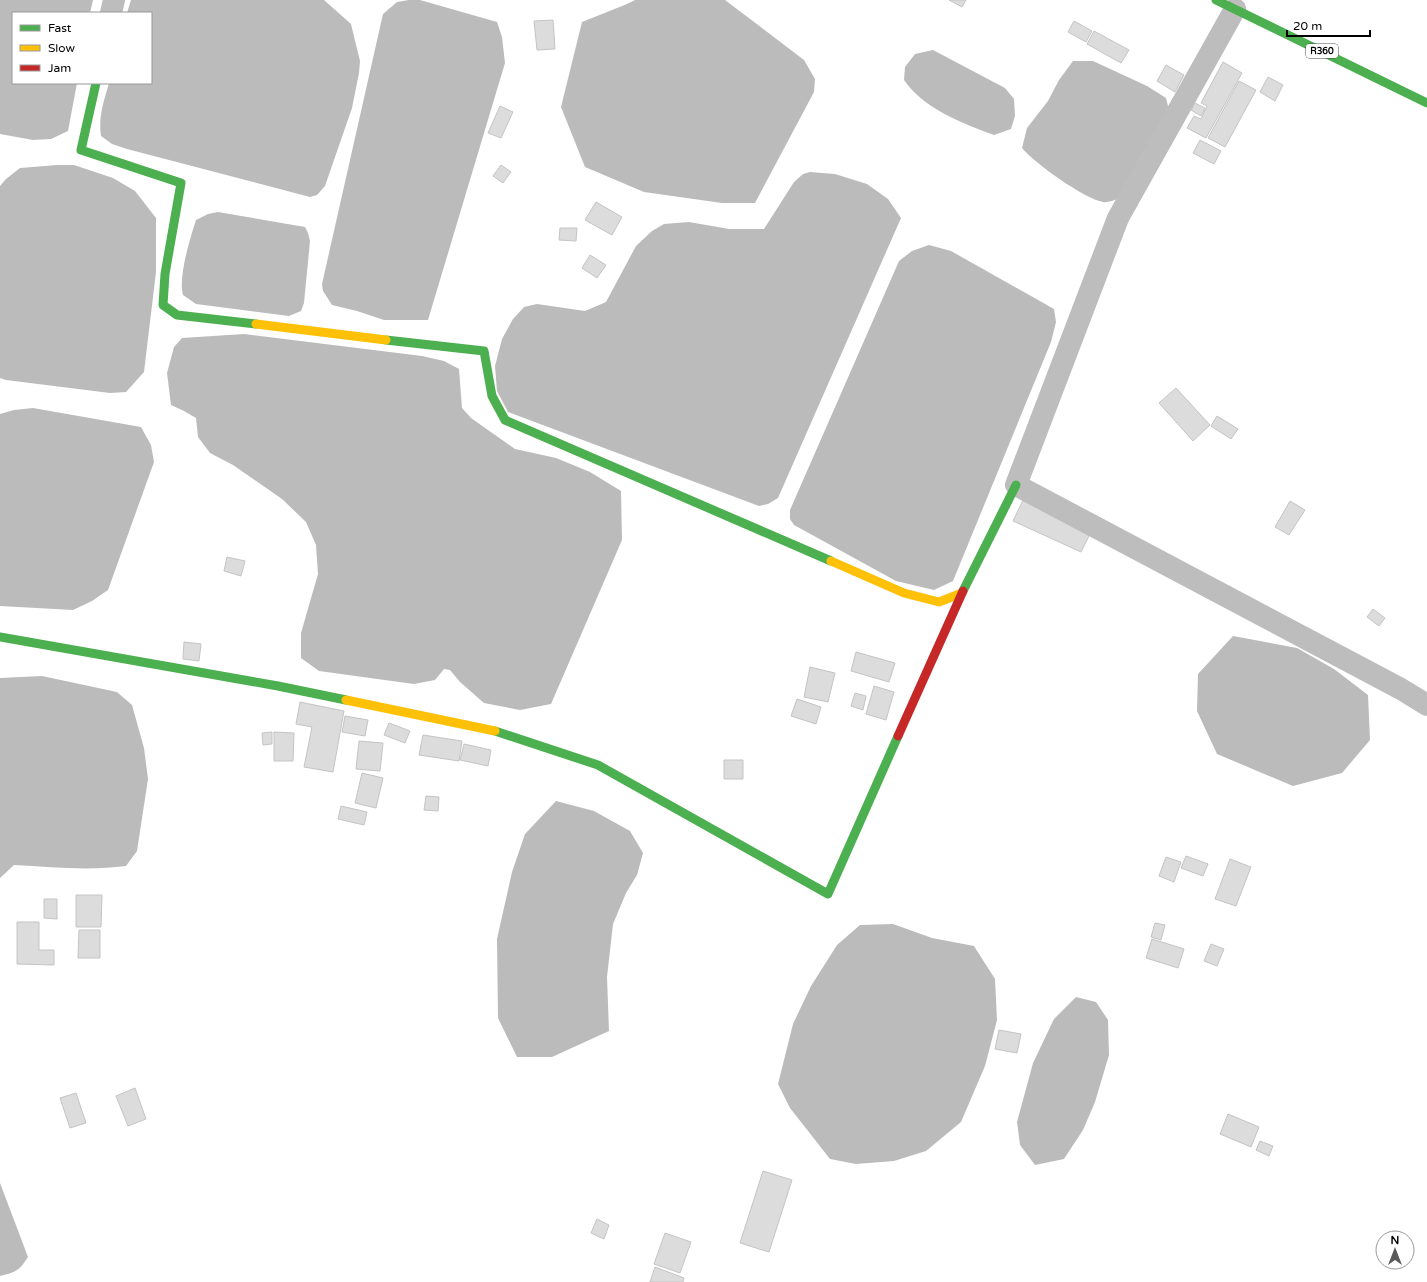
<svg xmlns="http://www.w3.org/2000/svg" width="1427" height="1282" font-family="'Varela Round',sans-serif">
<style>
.water{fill:#bbb}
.building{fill:#dcdcdc;stroke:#c4c4c4}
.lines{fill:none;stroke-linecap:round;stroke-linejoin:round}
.street{stroke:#bdbdbd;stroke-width:22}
.fast{stroke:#4caf50;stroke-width:9}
.slow{stroke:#ffc107;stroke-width:9}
.jam{stroke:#c62828;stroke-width:9}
.labels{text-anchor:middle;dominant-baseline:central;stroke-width:3;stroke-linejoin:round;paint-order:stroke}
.shield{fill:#fff;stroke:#4c4c4c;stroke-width:1}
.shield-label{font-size:9px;font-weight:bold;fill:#000}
</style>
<rect width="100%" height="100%" fill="#fff"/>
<path class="water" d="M0,0H93L90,13H13V83H77L68,131L51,139L33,140L0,134Z
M131,0H324L351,24L360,61L359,73L352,108L325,186L317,195L310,197L127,149L112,144L101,136C98,117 104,101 109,83H151V13H127Z
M409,0H420L497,22L502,37L505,63L428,320H384L357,311L332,305L323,291L322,284L383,14L397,2Z
M635,0H725L804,60L815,79L814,92L755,203H722L644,192L585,167L561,107L582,22L627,4Z
M933,50L1005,88L1014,99L1015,116L1011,129L994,135C962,123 924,109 904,80L905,67L915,54Z
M1073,61H1093L1147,86L1166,98L1171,118L1118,199C1114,200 1107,203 1103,202C1085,199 1034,163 1022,148L1027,128L1048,101L1059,80Z
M57,165H74L113,178L135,191L156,218V272L144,372L126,392L110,393L6,380L0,378V186L6,179L20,168Z
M810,172L835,174L867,184L888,199L901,218L778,498L768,504L759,506L508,412L497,391L495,366L502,339L513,319L524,307L537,304L585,311L606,302L636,246L652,231L664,224L689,222L729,229H764L794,182L803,174Z
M218,212L305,227L308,233L310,241L304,303L301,311L289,316L196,304L183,295C178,277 190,239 196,220L208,214Z
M929,245L951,251L1054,309L1056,322L1051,342L953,581L934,590L896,581L794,525L790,519V510L899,261L912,251Z
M244,334L422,356L444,361L459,369L462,408L471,418L515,449L556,458L590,472L621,491L622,540L551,704L520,710L484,703L460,682L450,670L444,669L435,680L414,684L319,671L301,658V633L318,574L316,545L306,522L282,499L233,465L210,453L198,437L196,418L184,411L171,405L167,373L174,347L182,338Z
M33,408L141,427L151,445L154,462L108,590L92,601L73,610L0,606V414L14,410Z
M1233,636L1297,648L1334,669L1368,695L1370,740L1342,773L1293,786L1217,754L1197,711L1198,674Z
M42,676L117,692L132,705L144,748L148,779L137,851L126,866C89,871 51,867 14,865L0,878V678Z
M556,801L594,811L630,831L643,853L637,875L626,893L613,924L607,977L609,1031L552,1057H517L498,1018L497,939L512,872L525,834Z
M893,924L932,938L974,946L995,979L997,1020L985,1066L961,1122L926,1151L894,1161L856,1164L830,1159L790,1108L778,1084L793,1024L811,986L837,945L860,925Z
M1076,997L1096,1002L1108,1020L1109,1055L1095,1102L1083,1130L1064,1159L1035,1165L1020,1145L1017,1122L1033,1063L1054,1019Z
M0,1183L28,1257C19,1271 16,1272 0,1276Z"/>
<path class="building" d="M949,0H966L962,7Z
M553,20L555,49L537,50L534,21Z
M1074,21L1092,31L1086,42L1068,32Z
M1094,31L1129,50L1121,63L1087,44Z
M1223,62L1242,73L1206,138L1187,128L1194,116L1201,119L1207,106L1201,103Z
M1166,65L1184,75L1175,92L1157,81Z
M1268,77L1283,85L1275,101L1260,92Z
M1239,81L1256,90L1225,147L1208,138Z
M1195,103L1205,108L1201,116L1191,110Z
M500,106L513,112L501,138L488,133Z
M1200,140L1221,151L1214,164L1193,153Z
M501,165L511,172L503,183L493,176Z
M596,202L622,217L612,235L585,220Z
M560,228H577L576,241L559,240Z
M590,255L606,265L597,278L582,268Z
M1176,388L1210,425L1193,441L1159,403Z
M1217,416L1238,429L1231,439L1211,426Z
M1025,496L1093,528L1081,552L1013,521Z
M1290,501L1305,510L1289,535L1275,527Z
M227,557L245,561L241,576L224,571Z
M1373,609L1385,618L1379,626L1367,617Z
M184,642L201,644L199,661L183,659Z
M856,652L895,663L889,682L851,671Z
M810,667L835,673L828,702L804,697Z
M874,686L894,692L886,720L866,714Z
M855,693L866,696L863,710L851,706Z
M797,699L821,707L816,724L791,716Z
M300,702L344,711L333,772L304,767L312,727L296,724Z
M345,716L368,720L365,736L342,732Z
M389,723L410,731L405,743L384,735Z
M272,732V744L263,745L262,733Z
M274,732L294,733L293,761H274Z
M423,735L462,741L459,761L419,755Z
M359,741L383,743L380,771L356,769Z
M464,744L491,750L488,766L460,760Z
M724,760H743V779H724Z
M362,773L383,778L376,808L355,803Z
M426,796L439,797L438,811L424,810Z
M341,806L367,812L364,825L338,819Z
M1186,856L1208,864L1203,876L1181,868Z
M1166,857L1181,862L1174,882L1159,876Z
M1230,859L1251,867L1236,906L1215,899Z
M76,895H102L101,927H76Z
M44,899H57V919L44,918Z
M17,922H39V950H54V965L17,964Z
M1155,923L1165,925L1161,940L1151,937Z
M79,930H100V958H78Z
M1152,939L1184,949L1178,968L1146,958Z
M1211,944L1224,949L1217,966L1204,961Z
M999,1030L1021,1034L1017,1053L995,1049Z
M135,1088L146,1119L128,1126L116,1096Z
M76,1093L86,1123L70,1128L60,1098Z
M1228,1114L1259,1127L1251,1147L1220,1134Z
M1260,1141L1273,1146L1269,1156L1256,1150Z
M763,1171L792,1180L769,1252L740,1243Z
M597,1219L609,1225L604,1239L591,1233Z
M665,1233L691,1242L680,1273L654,1264Z
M655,1267L684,1278L683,1282H650Z"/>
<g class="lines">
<path class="street" d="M1235,9L1118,218L1016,485L1401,689L1427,705
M111,13L114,0"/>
<path class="fast" d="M1216,0L1427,103
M96,83L81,150L181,183L165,274L163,305L177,315L256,324
M386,340L484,351L492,396L505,420L831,561
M963,591L1016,485
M0,637L278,686L346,700
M495,731L598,765L828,894L898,736"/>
<path class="slow" d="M256,324L386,340
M831,561L904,593L939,602L962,593
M346,700L495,731"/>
<path class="jam" d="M898,736L963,591"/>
</g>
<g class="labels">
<rect class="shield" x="1306" y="44" width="32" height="14" rx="3"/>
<g class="shield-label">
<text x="1322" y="51">R360</text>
</g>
</g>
<rect x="12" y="12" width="140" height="72" fill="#ffffff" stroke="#999999"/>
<rect x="20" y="25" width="20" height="6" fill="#4caf50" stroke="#999999"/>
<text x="48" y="32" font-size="12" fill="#000000">Fast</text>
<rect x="20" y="45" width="20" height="6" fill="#ffc107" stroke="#999999"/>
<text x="48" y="52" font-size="12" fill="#000000">Slow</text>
<rect x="20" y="65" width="20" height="6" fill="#c62828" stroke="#999999"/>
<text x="48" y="72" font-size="12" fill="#000000">Jam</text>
<g transform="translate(1395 1250)"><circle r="19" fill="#ffffff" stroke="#999999"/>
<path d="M0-3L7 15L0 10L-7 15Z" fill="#595959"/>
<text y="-6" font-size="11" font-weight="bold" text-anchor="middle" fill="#000000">N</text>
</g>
<path d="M1287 30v6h83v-6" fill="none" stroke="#000000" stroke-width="2"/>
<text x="1293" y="30" font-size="12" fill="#000000" stroke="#ffffff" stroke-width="3" paint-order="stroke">20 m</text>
</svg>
